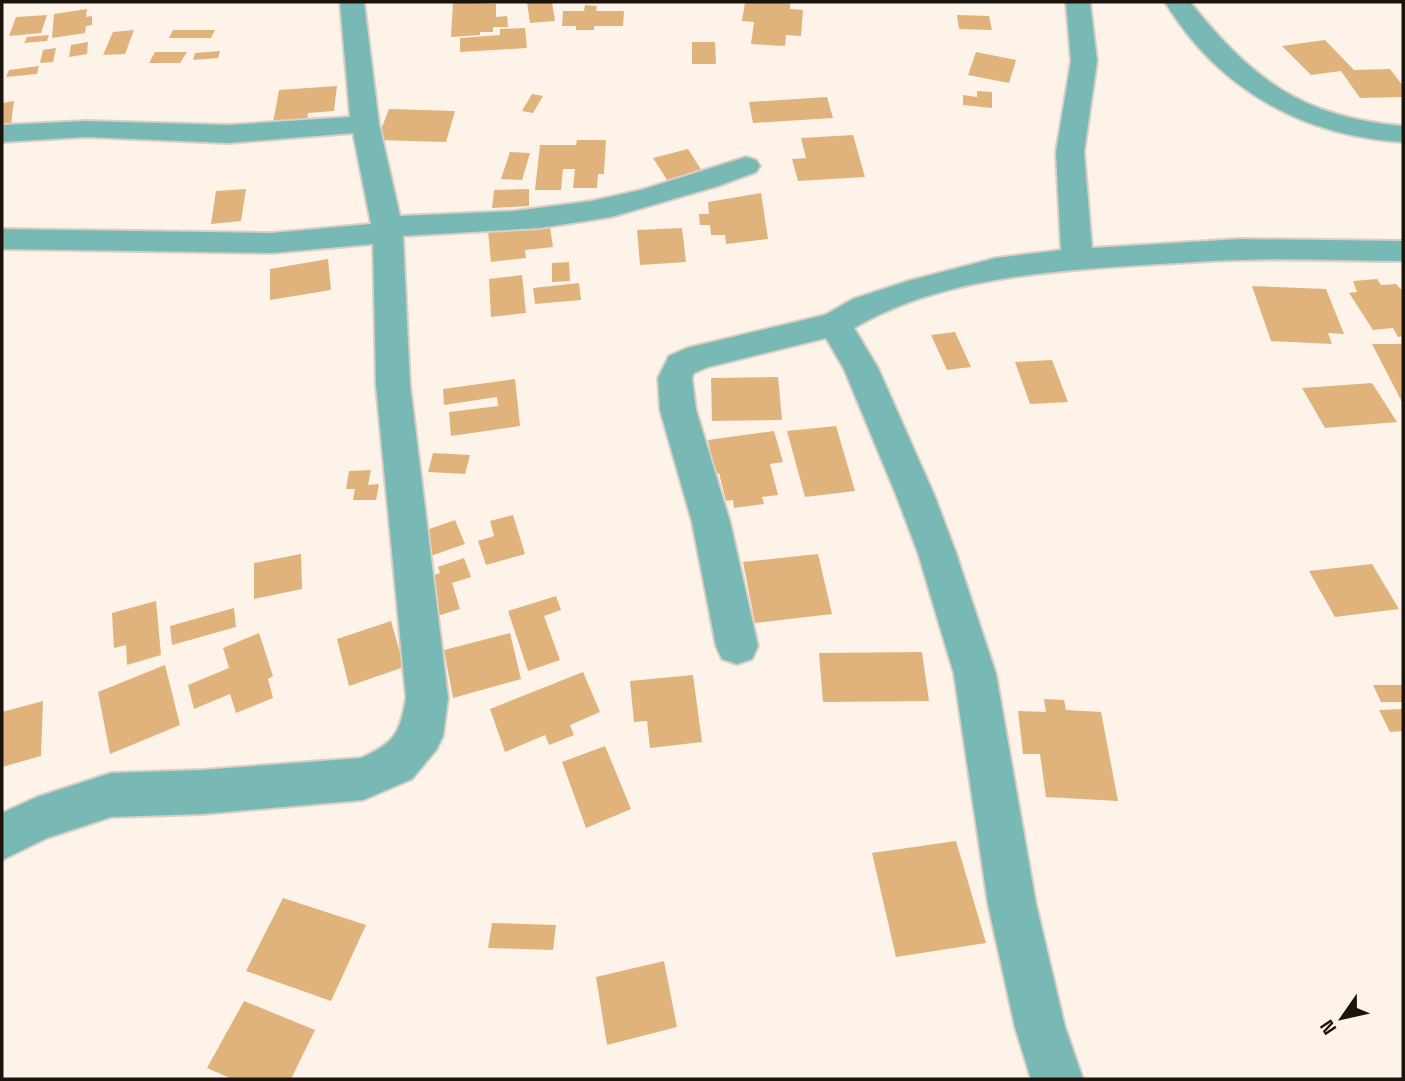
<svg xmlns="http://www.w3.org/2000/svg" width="1405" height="1081" font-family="'Space Grotesk',sans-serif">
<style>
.building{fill:#e0b37d}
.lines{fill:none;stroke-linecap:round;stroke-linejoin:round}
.minor-casing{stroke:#dacfc5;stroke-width:4}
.minor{fill:#78b9b6;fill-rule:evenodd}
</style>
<rect width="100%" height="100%" fill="#fef3e8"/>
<path class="building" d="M453,2L496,4V17L507,16L508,27H493V32H480V35L451,37Z
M527,2H552L555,21L530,23Z
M745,2H790V9L803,10L801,36L786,35L785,46L751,44L754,22L742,21Z
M585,5L597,6L596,11H624L623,26H594V30H576V26H562L563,11H584Z
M87,9L86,17L92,16V25L86,26L85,33L52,38L54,14Z
M47,15L41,33L9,36L16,17Z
M957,15L989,16L992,30L959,29Z
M525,28L527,48L460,52V38L500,35V29Z
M134,30L125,54L103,55L113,32Z
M173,30H215L211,38H169Z
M49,35L47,41L24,43L27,37Z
M1325,40L1354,70L1390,69L1403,86V97L1360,98L1341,71L1311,75L1282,46Z
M88,42L87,54L69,57L71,45Z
M692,42H715L716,64H692Z
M56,48L53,62L40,63L43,50Z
M220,51L218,58L193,60L195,53Z
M155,52H187L180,63H149Z
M976,52L1016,60L1009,83L968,75Z
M39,66L37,74L6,77L9,70Z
M337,86L334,111L308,113L307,121L273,123L279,90Z
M977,91L992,92V108L963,105V95L977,97Z
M532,94L543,96L533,113L522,111Z
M827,97L833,118L753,123L749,102Z
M14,101L11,124L2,125V103Z
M389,109L455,111L446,142L377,140Z
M853,135L865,177L798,181L792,159L806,158L801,138Z
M577,140H606L604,174H598L597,188H573L575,169H563L561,190H535L540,145H576Z
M688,149L702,171L667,180L653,158Z
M510,152L530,153L522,180L501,179Z
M246,189L241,221L211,224L216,191Z
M529,189V206L492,208L494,190Z
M761,193L768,239L726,244L725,235H711L710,225H700L699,214H709L708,202Z
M524,227V230L550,227L553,247L525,250L526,258L491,262L488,231Z
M682,228L686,262L640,265L637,230Z
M328,259L331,290L270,300V269Z
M569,262L570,281L552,282V263Z
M522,275L526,313L491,317L489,279Z
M1377,279L1381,285L1396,284L1403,291V336L1398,337L1393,328L1373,330L1349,293L1357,292L1353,281Z
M579,283L581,300L535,304L533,288Z
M1252,286L1326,289L1344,334L1328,333L1332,344L1271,341Z
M955,332L971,367L947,370L931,335Z
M1372,344H1403V404Z
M1052,360L1068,402L1030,404L1015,362Z
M778,377L782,420L712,421L711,378Z
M515,379L520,426L451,436L449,412L498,406L497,397L444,405L443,389Z
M1372,383L1397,422L1325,428L1302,388Z
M836,426L855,491L805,497L787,431Z
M774,431L783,462L770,464L778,495L762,497L764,504L734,508L733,500L726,501L719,473L715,474L708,440Z
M433,453L470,455L465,474L428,472Z
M371,470L368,485L379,484L376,500H353L355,489H346L349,471Z
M513,515L525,554L486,565L478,541L494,536L490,521Z
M455,520L465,544L425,558L415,534Z
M301,554L302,589L254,599V563Z
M818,554L832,614L755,623L743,562Z
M464,558L471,577L452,583L460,609L431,618L420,579L440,573L438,567Z
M1372,564L1399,609L1335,617L1309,571Z
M556,596L561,610L544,616L560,660L528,671L508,611Z
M156,601L161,655L127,665L126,645L114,648L112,613Z
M234,608L236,627L172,645L170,626Z
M391,621L404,667L349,686L337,639Z
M259,633L273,676L268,679L273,698L236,713L230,694L194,709L188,685L229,668L223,648Z
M510,633L521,679L453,698L444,650Z
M922,652L929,701L823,702L819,653Z
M165,665L180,725L110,754L98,692Z
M583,672L600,712L570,725L574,735L549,745L545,735L505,752L490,709Z
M693,675L702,742L650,748L647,721L634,722L630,681Z
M1373,685H1403V702H1381Z
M1044,699L1064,700L1066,710L1101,712L1118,801L1046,797L1040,754H1023L1018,711L1046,712Z
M43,701L41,756L2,767V712Z
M1403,709V731L1390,732L1379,710Z
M605,746L631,809L586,828L562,762Z
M956,841L986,943L896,957L872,853Z
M283,898L366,925L331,1001L246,971Z
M492,923L556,925L553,950L488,948Z
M664,961L677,1027L607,1045L596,977Z
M244,1001L315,1030L291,1079H232L207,1068Z"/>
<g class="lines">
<g class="minor-casing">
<path id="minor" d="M340,2H364L379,124L400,216L515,211L591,201L641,190L746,157L756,160L760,166L756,172L718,186L611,217L540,228L403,236L410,385L448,698L443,736L436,750L412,779L363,800L202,814L111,817L47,838L2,860V813L37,797L111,773L202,770L361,758C395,743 400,733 406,698L376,385L373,244L272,253L2,249V229L272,233L371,224L353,133L228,143L86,137L2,142V125L86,121L228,125L350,117Z
M1066,2H1090L1097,61L1084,152L1092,248L1240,239L1403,241V261C1348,261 1293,258 1238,260C1201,261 1164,264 1127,266C1035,272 935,281 854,328L878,368L935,497L956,553L996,674L1036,904L1065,1027L1083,1079H1031L1015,1027L988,904L954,674L918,553L897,497L844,369L826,338L708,367L694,373L692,378L696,410L730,522L758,646L752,659L737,664L722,659L716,646L692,522L660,410L658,378L669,356L687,348L825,315L853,299L908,281L996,258L1061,250L1056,152L1071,61Z
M1165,2H1190C1253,80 1301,117 1403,126V142C1302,136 1218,89 1165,2Z"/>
</g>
<use href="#minor" class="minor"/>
</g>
<rect width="1405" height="1081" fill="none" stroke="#1a140d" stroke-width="7"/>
<g transform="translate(1342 1018) rotate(236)" stroke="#fef3e8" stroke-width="5" paint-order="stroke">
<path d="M0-5L12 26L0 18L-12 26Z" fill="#1a140d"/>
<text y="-10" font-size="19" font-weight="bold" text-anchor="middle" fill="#1a140d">N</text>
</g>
</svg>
